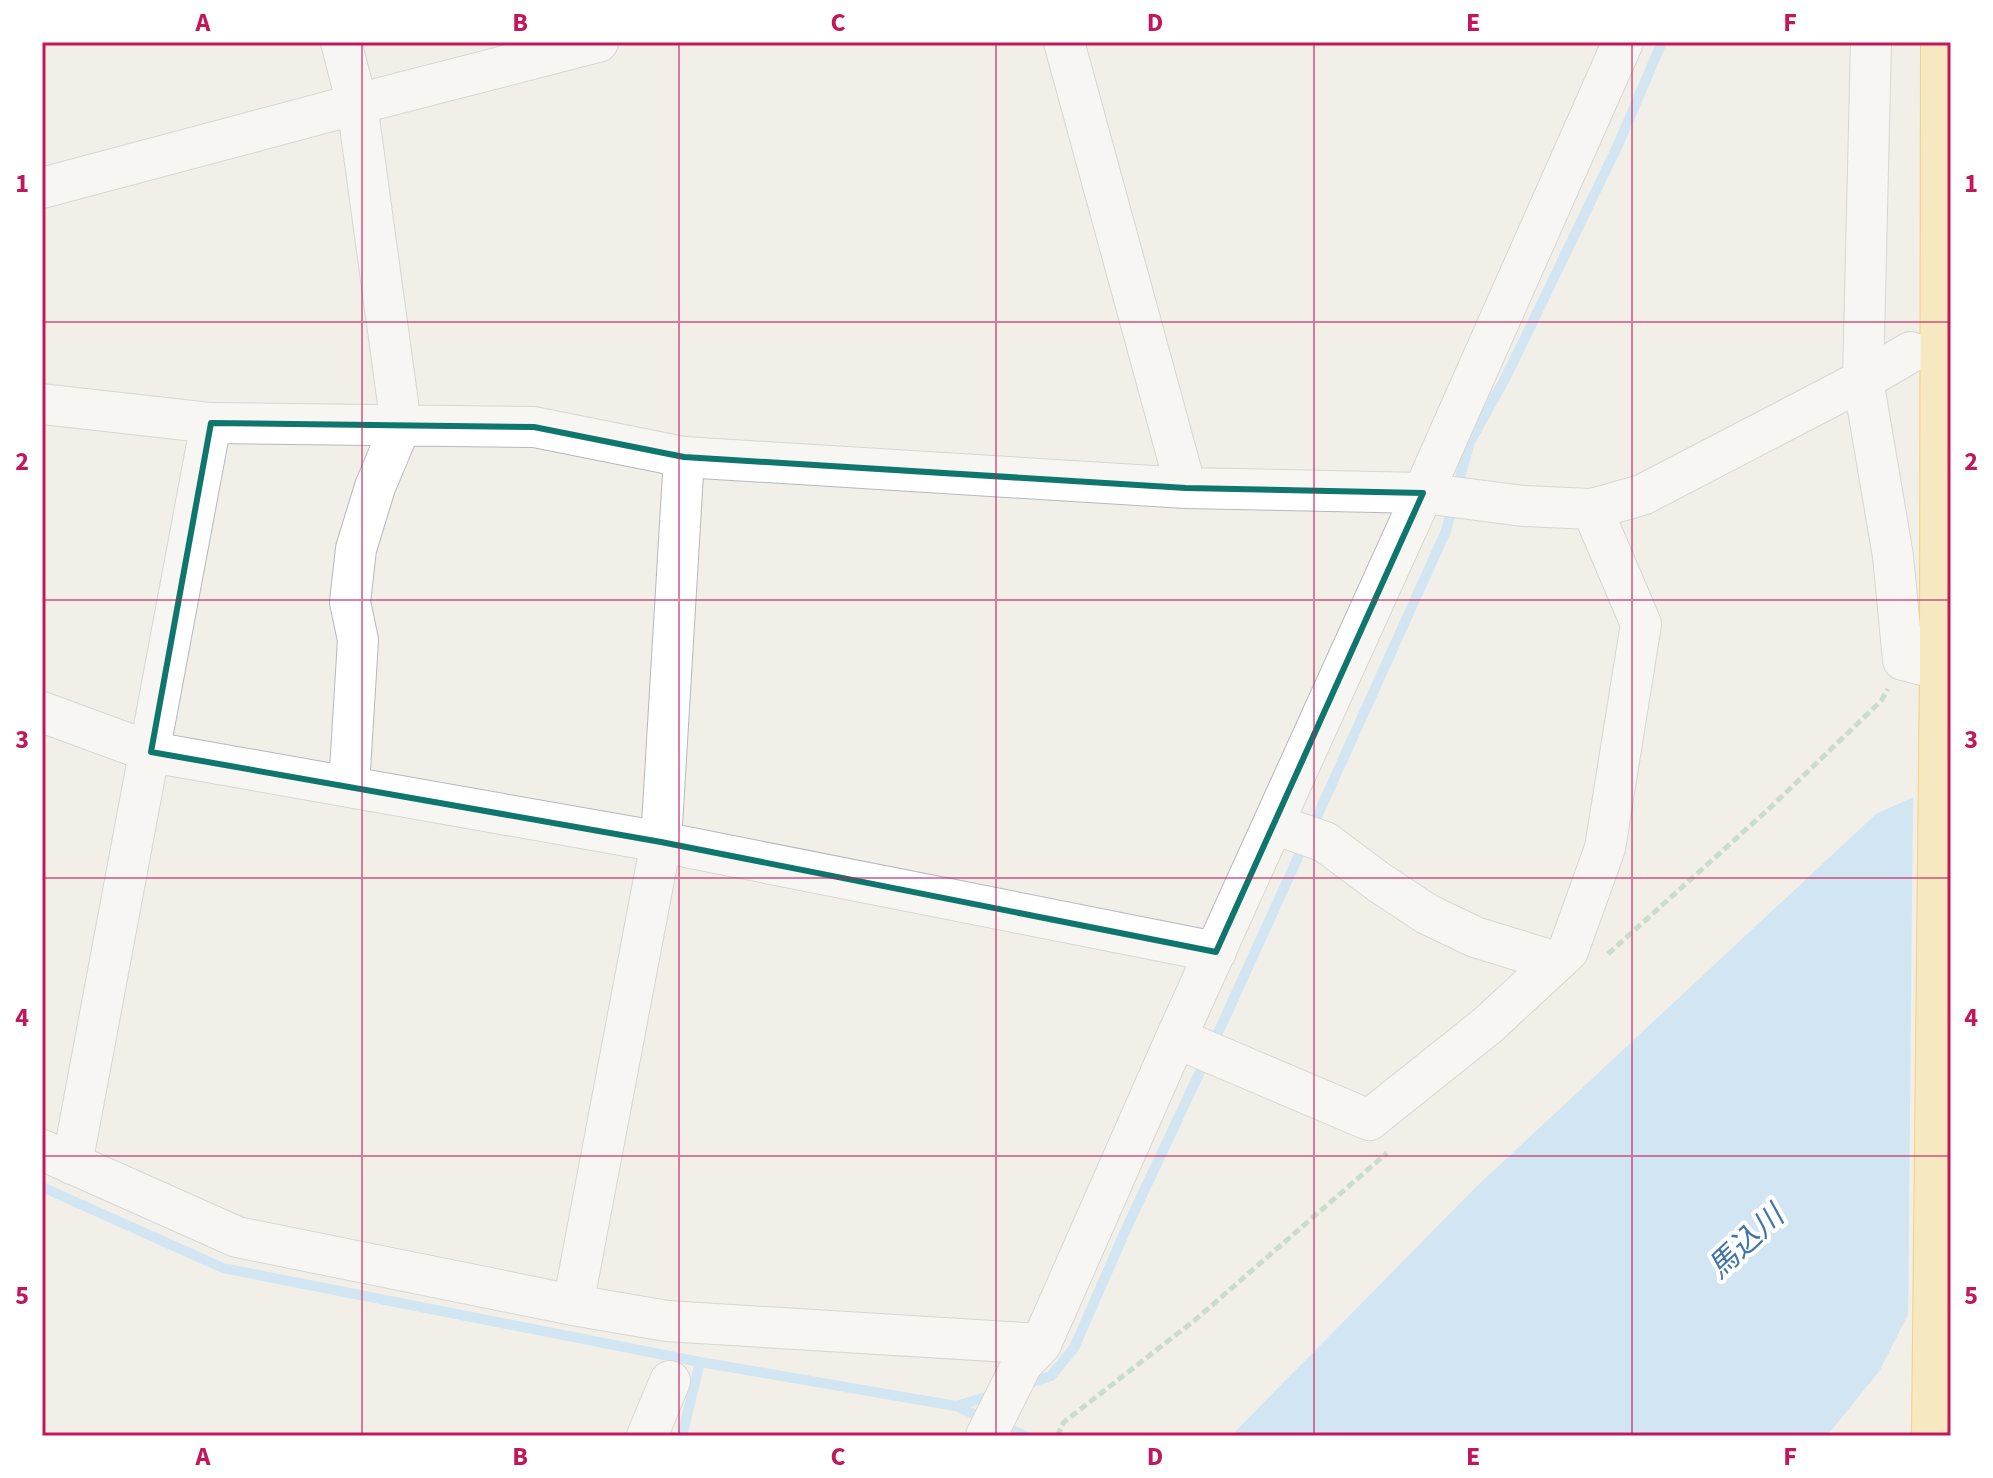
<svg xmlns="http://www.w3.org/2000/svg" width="1993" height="1478" font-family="'Source Sans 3','Noto Sans JP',sans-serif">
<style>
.water{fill:#aadaff}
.pier{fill:#f1efe8}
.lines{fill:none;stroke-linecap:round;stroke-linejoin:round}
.stream{stroke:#aadaff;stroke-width:10}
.street-casing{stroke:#b5b8bc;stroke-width:42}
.highway-casing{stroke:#f9ab00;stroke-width:46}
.path{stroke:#9cc7a9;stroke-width:5;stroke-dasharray:8 4;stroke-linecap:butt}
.street{stroke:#fff;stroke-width:40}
.highway{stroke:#fde293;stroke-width:44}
.marked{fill:none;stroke:#0f766e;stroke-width:6;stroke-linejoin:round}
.grid{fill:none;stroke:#c2185b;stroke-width:2;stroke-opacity:0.55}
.labels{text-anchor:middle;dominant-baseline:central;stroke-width:8;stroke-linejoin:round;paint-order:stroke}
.water-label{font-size:30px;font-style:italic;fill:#4174aa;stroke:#fff}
.neatline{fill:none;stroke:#c2185b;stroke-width:3}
.grid-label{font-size:26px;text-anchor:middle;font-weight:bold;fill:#c2185b}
</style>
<rect width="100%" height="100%" fill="#f1efe8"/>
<path class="water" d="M1951,780V1229L1880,1370L1827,1436H1231L1476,1187L1876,814Z"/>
<path class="pier" d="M1951,776V1237L1908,1324L1913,793Z"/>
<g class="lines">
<path class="stream" d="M1457,488L1470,442L1507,375L1618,145L1662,42
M1311,830L1446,531L1453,504
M1213,1044L1304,844
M42,1187L223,1268L700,1362L956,1406L987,1420
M1026,1384L1051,1376L1074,1348L1127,1227L1206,1059
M956,1406L996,1394
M1002,1426L1026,1436
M682,1436L700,1362"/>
<g class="street-casing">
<path id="street" d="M341,42L357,104L401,425L375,487L356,549L350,602L358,640L349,787
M1064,42L1186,488
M1871,42L1863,380L1893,556L1903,660L1942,670
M42,188L357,104L598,42
M42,404L211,423L534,427L684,457L1186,488L1423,493L1523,506L1592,509L1642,495L1863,380L1911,352
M42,712L151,752L661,842L1216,952
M1274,824L1325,842L1380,883L1427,914L1475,937L1556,962
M1176,1038L1369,1120L1488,1025L1568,951L1605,848L1641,624L1592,509
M42,1150L237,1237L573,1305L667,1321L1041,1344
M72,1164L211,423
M573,1305L661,842L684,457
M647,1436L670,1381
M986,1436L1022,1364L1041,1344L1176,1038L1423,493L1623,42"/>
</g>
<g class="highway-casing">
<path id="highway" d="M1934,1436L1942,670L1943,42"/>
</g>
<path class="path" d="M1608,954L1772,806L1881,701L1888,689
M1057,1436L1064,1422L1195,1320L1387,1153"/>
<use href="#street" class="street"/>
<use href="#highway" class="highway"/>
</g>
<path d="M0 0H1993V1478H0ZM211,423L534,427L684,457L1186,488L1423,493L1216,952L661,842L151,752Z" fill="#f1efe8" fill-opacity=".55" fill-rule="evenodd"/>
<path class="marked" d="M211,423L534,427L684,457L1186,488L1423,493L1216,952L661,842L151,752Z"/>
<path class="grid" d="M362,42V1436M679,42V1436M996,42V1436M1314,42V1436M1632,42V1436M42,322H1951M42,600H1951M42,878H1951M42,1156H1951"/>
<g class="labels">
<g class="water-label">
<text transform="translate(1746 1242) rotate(-43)">馬込川</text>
</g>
</g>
<rect width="1993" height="1478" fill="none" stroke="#ffffff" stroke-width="88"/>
<rect x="44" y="44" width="1905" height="1390" class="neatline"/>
<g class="grid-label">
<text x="203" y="31">A</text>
<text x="520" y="31">B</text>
<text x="838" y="31">C</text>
<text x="1155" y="31">D</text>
<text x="1473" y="31">E</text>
<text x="1790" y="31">F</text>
<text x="22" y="192">1</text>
<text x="1971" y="192">1</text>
<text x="22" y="470">2</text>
<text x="1971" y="470">2</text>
<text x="22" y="748">3</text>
<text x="1971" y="748">3</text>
<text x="22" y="1026">4</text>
<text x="1971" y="1026">4</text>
<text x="22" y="1304">5</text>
<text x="1971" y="1304">5</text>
<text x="203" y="1465">A</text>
<text x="520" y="1465">B</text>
<text x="838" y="1465">C</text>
<text x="1155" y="1465">D</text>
<text x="1473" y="1465">E</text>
<text x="1790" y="1465">F</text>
</g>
</svg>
